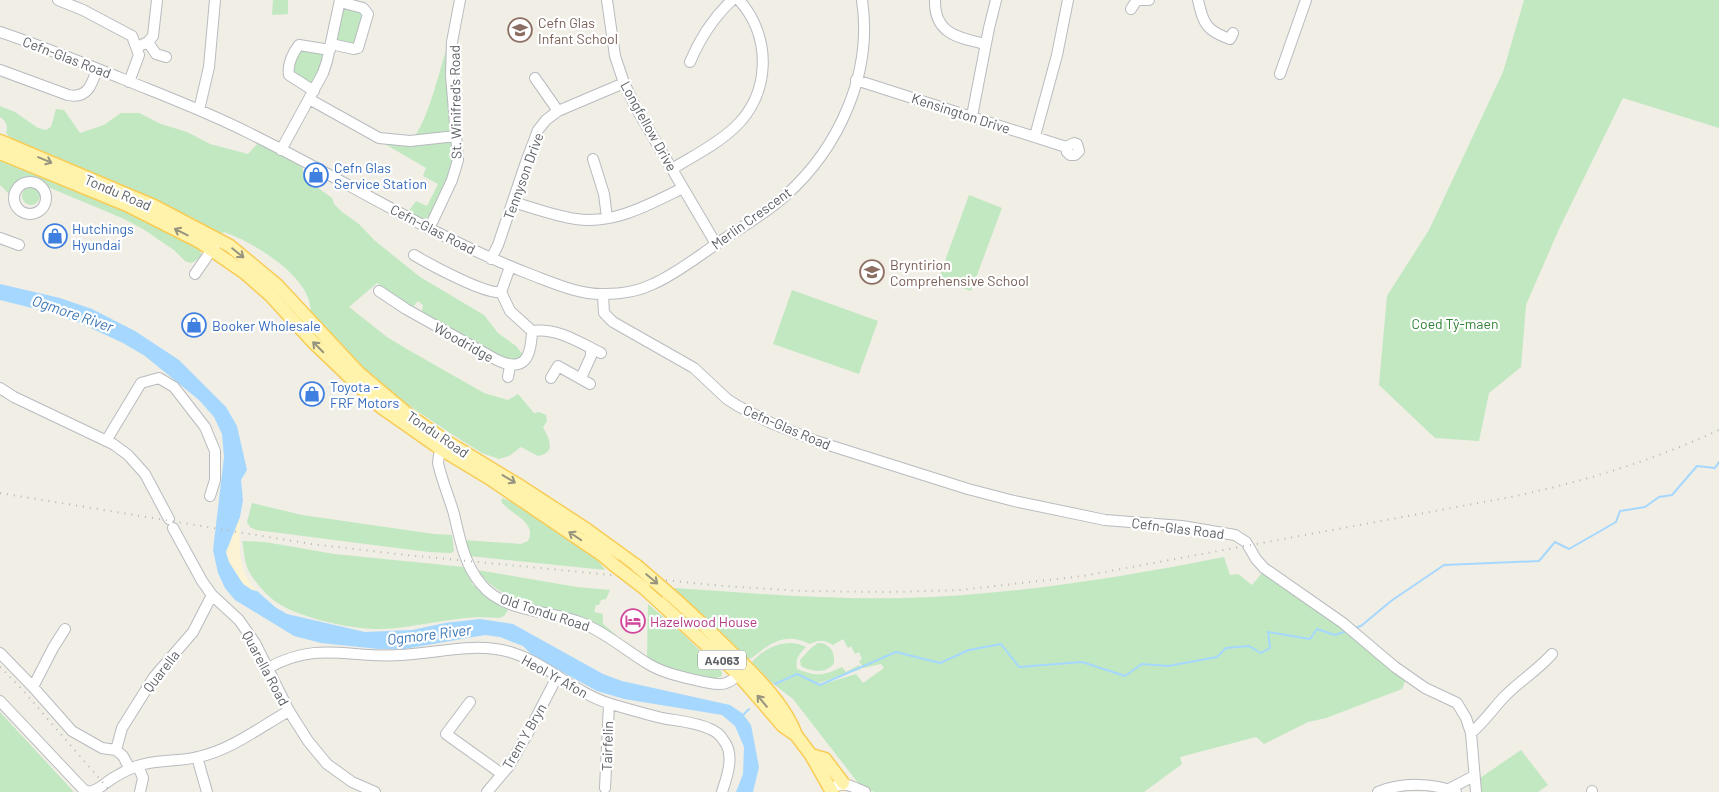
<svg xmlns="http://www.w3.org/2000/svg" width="1719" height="792" font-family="Barlow,sans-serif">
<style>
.green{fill:#c1e8c1}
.sand{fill:#fcf3d4}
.water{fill:#a6d8ff}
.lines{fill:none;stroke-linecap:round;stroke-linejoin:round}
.stream{stroke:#a6d8ff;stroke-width:2}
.minor-casing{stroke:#b8bbbf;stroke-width:12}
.major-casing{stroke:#f8cc56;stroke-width:15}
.minor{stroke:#fff;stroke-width:10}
.major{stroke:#fff2ab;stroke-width:12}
.rail{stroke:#b6b7b7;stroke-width:2;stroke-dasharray:1 6;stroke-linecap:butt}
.major-bridge-casing{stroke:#f8cc56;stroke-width:15;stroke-linecap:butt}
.major-bridge{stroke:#fff2ab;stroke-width:12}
.oneway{stroke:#96947e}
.labels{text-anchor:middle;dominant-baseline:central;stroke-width:4.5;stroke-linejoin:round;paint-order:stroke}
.shield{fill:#fff;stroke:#8e9094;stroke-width:1}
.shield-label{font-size:12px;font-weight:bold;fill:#5d6166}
.education-label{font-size:14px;fill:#785e54;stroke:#fff;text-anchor:start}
.street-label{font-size:14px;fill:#5d6166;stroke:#fff}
.shop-label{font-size:14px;fill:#366cbe;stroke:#fff;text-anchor:start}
.park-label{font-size:14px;fill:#308234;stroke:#fff}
.hotel-label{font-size:14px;fill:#b23c85;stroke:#fff;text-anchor:start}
.water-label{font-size:15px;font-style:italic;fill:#3d78b7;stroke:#fff}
</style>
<rect width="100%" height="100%" fill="#f0eee5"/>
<path class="green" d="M273,0H288V14L272,15Z
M1524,0H1719V128L1623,98L1559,229L1526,305L1521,367L1489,393L1479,441L1435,438L1379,385L1387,296L1429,230L1503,72Z
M342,8L364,11L356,45L335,41Z
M447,48L455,156L451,171L429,217L425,219L408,212L416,201L427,206L438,184L423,176L426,168L378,140H412C429,119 438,74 447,48Z
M298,50L324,52L321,70L312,84L292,75Z
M0,106L15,112L38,128L46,130L51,127L56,109L64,110L80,133L104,125L121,113H139L161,124L187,132L210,144L248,154L258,143L264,145L302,167L305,177L310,182L332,198L334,204L342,212L359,224L374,240L420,277L484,315L498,333L516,346L524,356L512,363L423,313L422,310L423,305L418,301L414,306L408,305L377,283L349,307L387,337L405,348L484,393L508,400L518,394L534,413L539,412L546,415L547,421L543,427C549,439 557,452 538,456L521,447L509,456L499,459L482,453L450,433L377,384L310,317C318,280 253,242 224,232L220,235C157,195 85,170 15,143L6,133C8,125 7,122 0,117Z
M0,158L125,210L199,248L202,256L194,262L190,263L185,261L174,250L143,229L122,218L36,182C22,181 19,186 12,197L0,185Z
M22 196a9 9 0 1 1 18 0a9 9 0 1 1-18 0Z
M969,195L1002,208L971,291L938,280Z
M792,290L878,321L859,374L773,344Z
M503,498L517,505L598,560L605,570L469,556L463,540L521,544L528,541C538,521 510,515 501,501Z
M252,503L302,515L434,534L452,535L454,551L451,553L429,552L256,530L250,527L247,522Z
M242,541L265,542L334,554L464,567L473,585L506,607L508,610L504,616L499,618C485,617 471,617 457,619C432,622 407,628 382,629C354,630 299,618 276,602C266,595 251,578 247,567C244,559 244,549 242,541Z
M1224,557L1230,575L1238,574L1252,585L1262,573L1300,597L1407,677L1402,689L1326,718L1308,722L1264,744L1256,737L1180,757L1182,764L1144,792H875L862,788L793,699L771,682L752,662C765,647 788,637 806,647C799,654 795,659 797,669C817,677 823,676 842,667L846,672L859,665L861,669L819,683L820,685L856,674L863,683L884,668L881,664L863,668L859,661L862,659L859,652L855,654L851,646L848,648L843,639L833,645C824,640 820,639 810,644C789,634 776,639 758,653C753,657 750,660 743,660L673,588C751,593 827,600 904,598C1012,595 1118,578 1224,557Z
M477,570L577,587L610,590L606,599L601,600L599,605H596L594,612L603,614V624L616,635C604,634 591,621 578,617C540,603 505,606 477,570Z
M648,604L683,634L722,672V676C707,685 662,666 647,658Z
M818,643C830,643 835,652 834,663C827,674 811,672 801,666L800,660L811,648Z
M0,712L74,792H0Z
M1521,750L1548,785L1538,792H1479L1477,780Z"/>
<path class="sand" d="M240,518C240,545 236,570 257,591C245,591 226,563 226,552C227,543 236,526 240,518Z"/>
<path class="water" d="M0,284L60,298L92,309L135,331L179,360L226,407L237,426L247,470L241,480L243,500L240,517L226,552L229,562L243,584L252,590L257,591L275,607L287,614L365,632L412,630L445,623L480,619L513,624L603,674L622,681L730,705L742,713L751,725L759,767L753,792H736L743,774L744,747L735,726L722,715L624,699L597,691L533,656L523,646L500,637L485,635L404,649H378L321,643L294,636L235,600L225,588L218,573L213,550L224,457L222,434L214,417L199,400L145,356L123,343L82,324L48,312L0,300Z"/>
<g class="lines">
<path class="stream" d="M1354,628L1361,626L1391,601L1444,565L1539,561L1555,542L1569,549L1616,522L1620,511L1645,507L1659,497L1672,495L1697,466L1715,468L1719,462
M775,684L797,674L820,685L896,652L940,663L969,650L1001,644L1019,667L1082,662L1125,676L1142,664L1168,666L1217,657L1226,648L1249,646L1261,653L1270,648L1268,632L1310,639L1317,629L1335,635L1347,631
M742,716L749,709"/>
<g class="minor-casing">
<path id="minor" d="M58,0L83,10L132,36L139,55L129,82
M607,0L615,56L624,83L636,108L716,244
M935,0C934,34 959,38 985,44
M1139,0H1149
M1198,0C1203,24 1207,31 1230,39L1233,33
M1131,9L1137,0
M0,32C42,46 82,63 123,79C165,96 208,112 249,133C343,179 433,237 532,275C556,284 580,295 605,294C622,294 639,291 653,284C676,274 697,257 718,243C740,228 765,214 785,196C839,148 873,73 862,0
M148,42L156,54L166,57
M331,44L354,49L358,48L368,14L363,8L340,2
M137,47L148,42L153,36L157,0
M690,62C700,38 713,18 732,0
M0,70L68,95C87,99 92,85 97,69
M1280,74L1306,0
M535,78L558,111
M856,80L1066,147L1074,143L1077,144L1079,151L1075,155H1070L1067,152L1066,147
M314,91L289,75C287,65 293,52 299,45L330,50
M309,99L379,138L410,141L456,136
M199,110L209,67L215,0
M972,116L989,28L996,0
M1035,136L1057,55L1068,0
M281,150L323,73L327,61L340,0
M593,159L604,194L607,218
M672,169C693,156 716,145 734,128C771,94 772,37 739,0
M14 198a16 16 0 1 1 32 0a16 16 0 1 1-32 0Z
M513,202C534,208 555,216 576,219C614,225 650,204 683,188
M429,229L452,180L458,160L451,75L452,42L460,0
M0,238L19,245
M414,255C429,264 486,295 501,292L510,311L532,331C557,327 580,343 601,353
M491,259L498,245L526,162L538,130L546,120L558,111L624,83
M195,274L215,245
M379,291L406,309L497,360C525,373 531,357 532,331
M501,292L510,267
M603,295L604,313L613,322L694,368L727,399L738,406L771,423L816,441L968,489L1014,501L1105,520L1182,526L1235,535L1246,542L1256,559L1264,568L1343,623L1395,667L1425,688L1457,703L1466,718L1471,733L1476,792
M508,377L510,366
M551,378L558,366L590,384
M581,378L591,356V348
M0,388L14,397L113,444L128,455L145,474L169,519
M106,441L141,383L159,378L174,387L205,427L215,451V480L210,496
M443,443L439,455L438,463C442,481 449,497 454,514C460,539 464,564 481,584C504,613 550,610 582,623C607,633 626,651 650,665C666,674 686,678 704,682C710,683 720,686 726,683C733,681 739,674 744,669
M173,528L202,581L212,595L239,620L255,643L289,711L308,741L327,764L352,782L375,792
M0,653L33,687L72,731L102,748L116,750L123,756L130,769
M268,668C319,640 350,659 401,655C439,653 473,642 510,652C547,663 574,693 611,704C628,709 645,714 662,718C678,721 696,722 710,729C716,731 721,736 724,741C735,755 727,777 722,792
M33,687L53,648L65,629
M0,701L83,789L87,792C98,791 104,784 113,778C121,773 129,769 137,766C157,759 177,762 198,757C231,750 260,727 289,711
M470,702L446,734L502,774
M1471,733C1484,722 1492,710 1503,698C1518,682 1537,671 1552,654
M116,750L122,728L154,677L193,632L212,595
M197,757L207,792
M138,766L143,778L140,792
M836,786C848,782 854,788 865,792
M605,788L609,704
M1449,789L1474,776
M487,792L509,766L529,731L557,677
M1378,792C1402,782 1433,783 1456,792
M1592,792V791"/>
</g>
<g class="major-casing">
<path id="major" d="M0,141L154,206L230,246L277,285L359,373L410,416L444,440L520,486L586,529L637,566
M0,153L127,205L200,242L245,273L270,295L313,342L381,407L441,449L489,478L601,554L614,565
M644,588L738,674L783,726L796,735L811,755L832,792
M667,592C687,609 705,627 724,645C750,671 783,700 796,735
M811,755L825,759L843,783"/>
</g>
<use href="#minor" class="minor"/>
<use href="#major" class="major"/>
<path class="rail" d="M0,493L311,544L406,555L724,586L801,591L892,592L960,590L1083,576L1511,497C1582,482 1652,461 1719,430
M0,667L20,687L111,792"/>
<g class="major-bridge-casing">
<path id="major-bridge" d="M614,565L644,588
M637,566L667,592"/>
</g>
<use href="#major-bridge" class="major-bridge"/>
</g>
<defs><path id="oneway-shaft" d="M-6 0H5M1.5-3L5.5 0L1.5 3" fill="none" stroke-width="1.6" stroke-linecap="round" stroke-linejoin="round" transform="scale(1.25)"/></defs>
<g class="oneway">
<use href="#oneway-shaft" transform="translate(45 160) rotate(23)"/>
<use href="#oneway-shaft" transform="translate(181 232) rotate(-153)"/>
<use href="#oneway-shaft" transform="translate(238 253) rotate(39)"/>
<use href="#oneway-shaft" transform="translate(318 347) rotate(-135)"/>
<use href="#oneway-shaft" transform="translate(509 479) rotate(31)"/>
<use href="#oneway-shaft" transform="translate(575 536) rotate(-146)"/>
<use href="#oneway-shaft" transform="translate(652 579) rotate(40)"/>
<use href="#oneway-shaft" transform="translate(762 701) rotate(-130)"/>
</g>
<defs>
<g id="school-ring" transform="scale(1.25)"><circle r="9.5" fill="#fff" stroke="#8d6e63" stroke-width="1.5"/><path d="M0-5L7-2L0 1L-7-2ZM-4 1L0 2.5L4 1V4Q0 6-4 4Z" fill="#8d6e63"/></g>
<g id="shop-ring" transform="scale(1.25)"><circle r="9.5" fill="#fff" stroke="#3f7fe0" stroke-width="1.5"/><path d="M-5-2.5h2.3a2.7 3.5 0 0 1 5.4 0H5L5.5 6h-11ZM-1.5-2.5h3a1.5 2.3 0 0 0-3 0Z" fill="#3f7fe0"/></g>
<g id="hotel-ring" transform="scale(1.25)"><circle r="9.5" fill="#fff" stroke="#d1479c" stroke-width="1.5"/><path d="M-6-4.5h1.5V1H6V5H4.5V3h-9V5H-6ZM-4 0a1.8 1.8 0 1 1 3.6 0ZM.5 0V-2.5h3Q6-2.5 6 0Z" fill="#d1479c"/></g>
</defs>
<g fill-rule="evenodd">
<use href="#school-ring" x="520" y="30"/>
<use href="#shop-ring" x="316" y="175"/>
<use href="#shop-ring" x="55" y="236"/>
<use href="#school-ring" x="872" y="272"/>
<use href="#shop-ring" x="194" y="325"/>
<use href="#shop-ring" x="312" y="394"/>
<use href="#hotel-ring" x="633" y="621"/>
</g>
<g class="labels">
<rect class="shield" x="698" y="650.5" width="48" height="19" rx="4"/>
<g class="shield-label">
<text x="722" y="660">A4063</text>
</g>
<g class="education-label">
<text x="538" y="22">Cefn Glas<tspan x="538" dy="16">Infant School</tspan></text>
<text x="890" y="264">Bryntirion<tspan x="890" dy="16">Comprehensive School</tspan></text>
</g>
<g class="street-label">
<text transform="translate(67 57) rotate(21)">Cefn-Glas Road</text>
<text transform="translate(455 102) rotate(-91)">St. Winifred's Road</text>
<text transform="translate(961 113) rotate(18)">Kensington Drive</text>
<text transform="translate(649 126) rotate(61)">Longfellow Drive</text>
<text transform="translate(523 176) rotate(-70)">Tennyson Drive</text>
<text transform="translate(118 192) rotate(23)">Tondu Road</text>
<text transform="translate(751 218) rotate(-36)">Merlin Crescent</text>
<text transform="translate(433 229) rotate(27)">Cefn-Glas Road</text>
<text transform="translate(464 342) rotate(29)">Woodridge</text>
<text transform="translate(787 427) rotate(23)">Cefn-Glas Road</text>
<text transform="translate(438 434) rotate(34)">Tondu Road</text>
<text transform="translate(1178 528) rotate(7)">Cefn-Glas Road</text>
<text transform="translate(545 612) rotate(18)">Old Tondu Road</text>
<text transform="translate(266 668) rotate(62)">Quarella Road</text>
<text transform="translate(161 671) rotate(-52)">Quarella</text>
<text transform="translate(555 676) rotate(29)">Heol Yr Afon</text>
<text transform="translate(524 736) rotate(-60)">Trem Y Bryn</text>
<text transform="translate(607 746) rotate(-88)">Tairfelin</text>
</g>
<g class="shop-label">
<text x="334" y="167">Cefn Glas<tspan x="334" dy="16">Service Station</tspan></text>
<text x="72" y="228">Hutchings<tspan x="72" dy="16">Hyundai</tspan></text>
<text x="212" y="325">Booker Wholesale</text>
<text x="330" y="386">Toyota -<tspan x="330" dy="16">FRF Motors</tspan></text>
</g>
<g class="park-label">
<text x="1455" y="323">Coed Tŷ-maen</text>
</g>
<g class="hotel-label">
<text x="650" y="621">Hazelwood House</text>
</g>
<g class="water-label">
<text transform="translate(73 313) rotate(19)">Ogmore River</text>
<text transform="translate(429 634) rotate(-7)">Ogmore River</text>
</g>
</g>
</svg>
